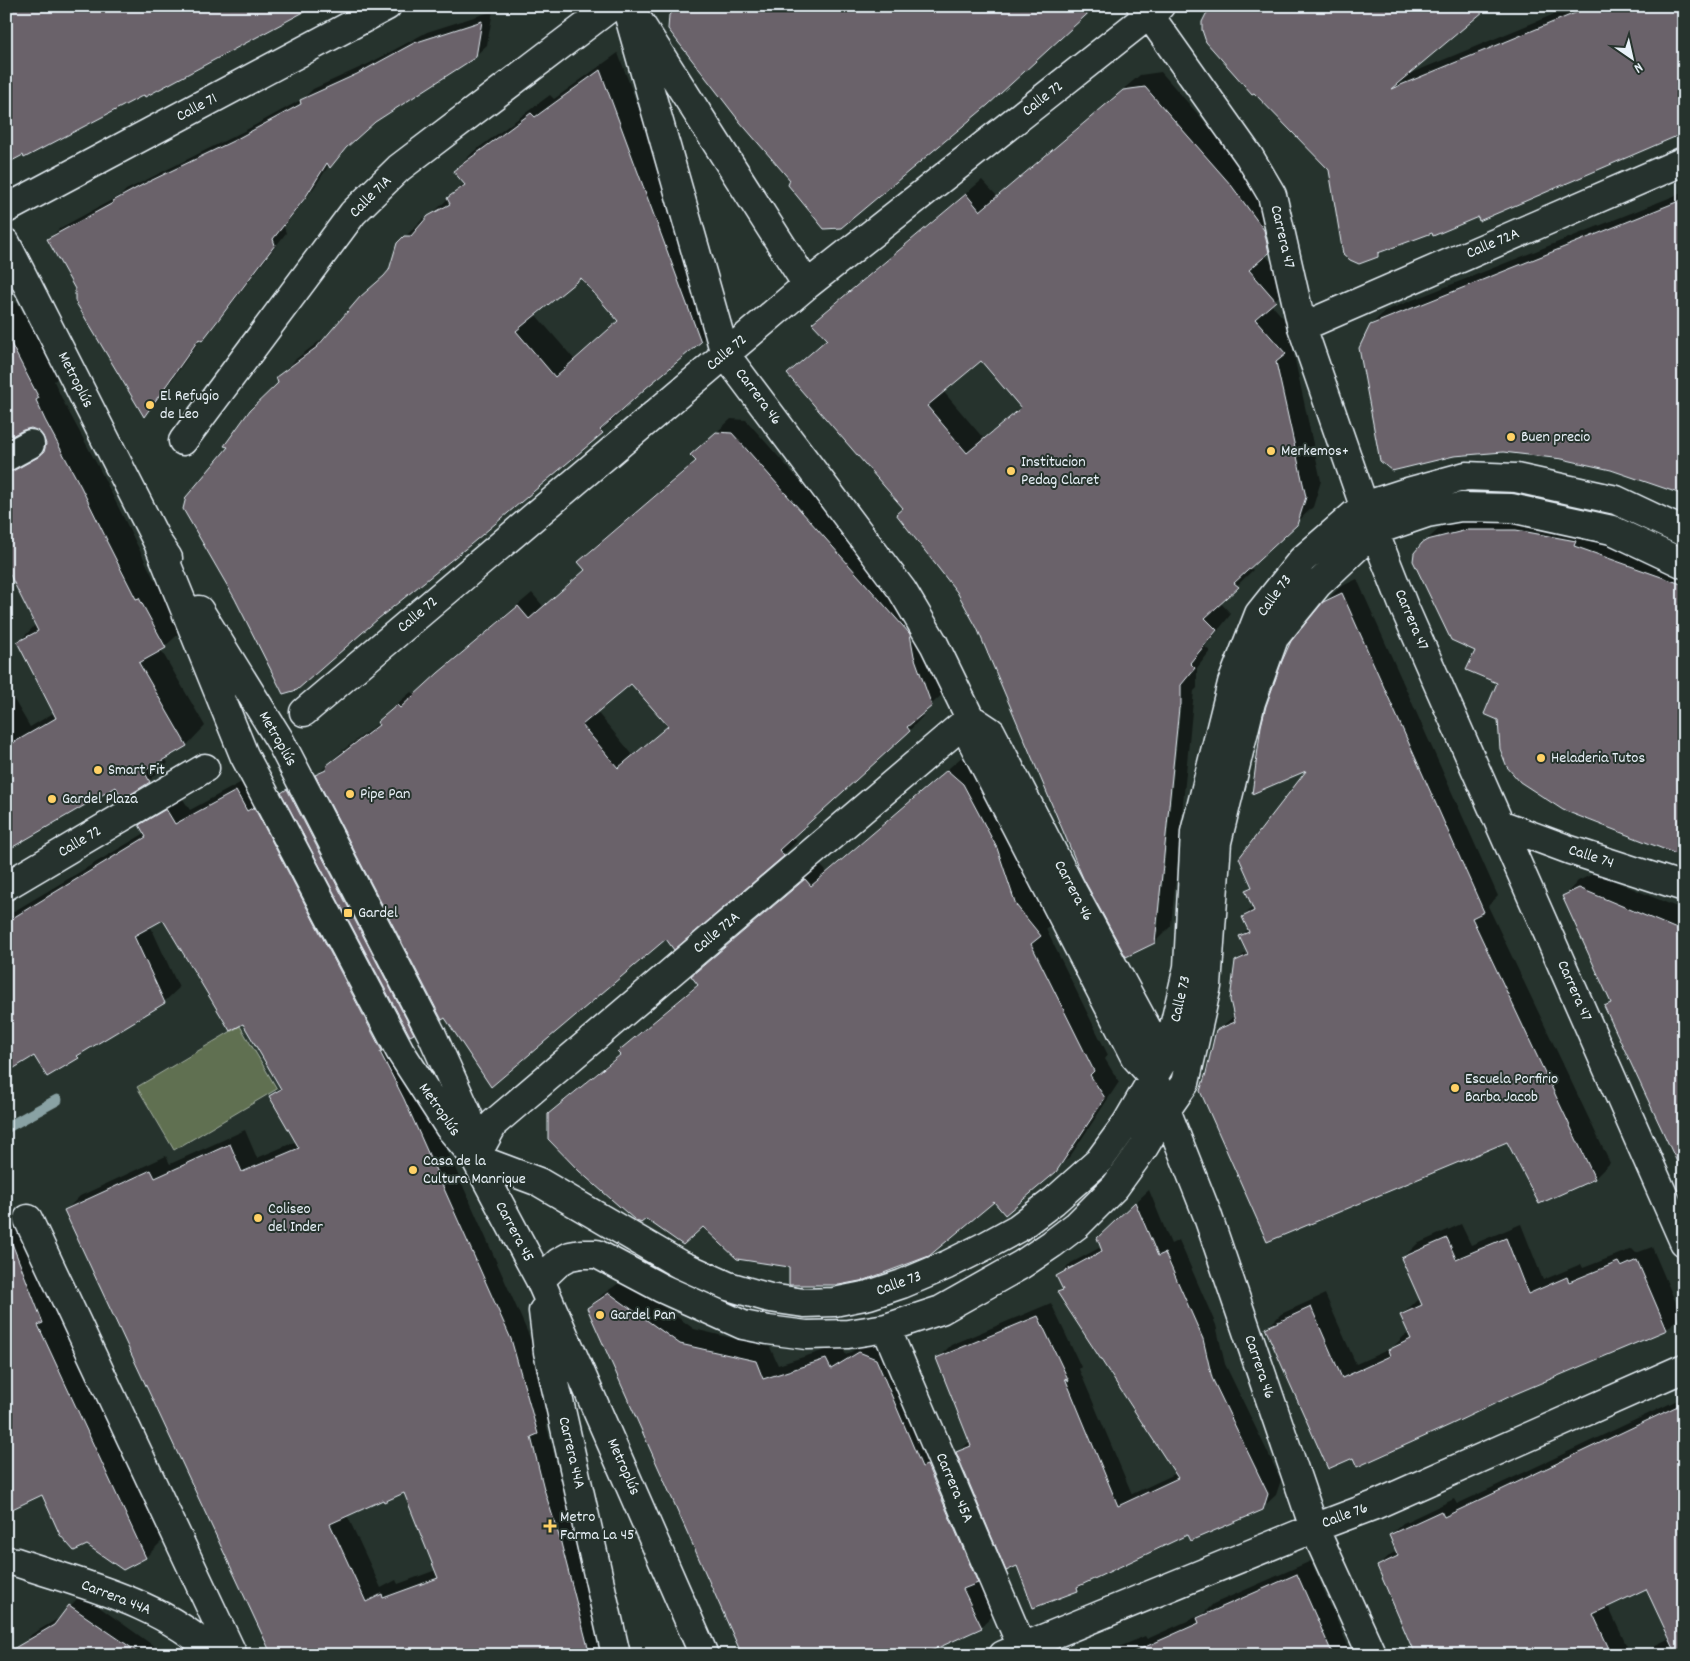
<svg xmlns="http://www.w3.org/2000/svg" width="1690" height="1661" font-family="Dekko,sans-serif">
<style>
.green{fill:#607051;stroke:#a4b0a4}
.shadow{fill:#0007;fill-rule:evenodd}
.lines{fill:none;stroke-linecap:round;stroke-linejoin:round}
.stream{stroke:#89a2a4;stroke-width:11}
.building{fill:#6b626a;stroke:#e8f1f8;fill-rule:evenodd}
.minor-casing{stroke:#e8f1f8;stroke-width:31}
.minor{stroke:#26332d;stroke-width:28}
.poi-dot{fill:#ffd166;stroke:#26332d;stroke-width:2}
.labels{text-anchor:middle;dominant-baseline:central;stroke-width:4;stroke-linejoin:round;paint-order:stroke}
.street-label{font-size:16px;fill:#e8f1f8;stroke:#26332d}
.poi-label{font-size:16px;fill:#e8f1f8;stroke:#26332d;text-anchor:start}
</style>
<rect width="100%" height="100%" fill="#26332d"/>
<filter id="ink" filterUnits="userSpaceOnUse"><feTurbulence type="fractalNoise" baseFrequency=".02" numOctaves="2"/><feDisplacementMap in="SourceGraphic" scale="10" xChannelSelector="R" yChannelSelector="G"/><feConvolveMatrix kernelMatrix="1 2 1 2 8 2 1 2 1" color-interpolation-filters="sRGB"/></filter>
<g filter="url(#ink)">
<path class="green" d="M240,1026L277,1089L174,1150L137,1087Z"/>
<path class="shadow" d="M6,6H315L146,96L144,93Z
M1215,6L1409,74L1574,6H1684L1478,216L1384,250L1378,256L1330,169Z
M493,11L487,45L475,56L374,121L353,140L330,166L329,165L316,185L284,227L286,233L213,328L201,339L155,404L144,415L49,239L60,228L121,195L126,190L246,130L304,98L313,89L370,63L427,32Z
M618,53L719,323L701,341L618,411L620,414L572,458L231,447L280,382L278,377L296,359L329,334L361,297L391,269L399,243L424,218H428L464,183L455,171L473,152L550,95L554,99ZM582,277L619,320L574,359L535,314Z
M1161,72L1246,169L1284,236L1265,255L1291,284L1271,304L1300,337L1292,346L1321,481L1313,507L1250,567L1253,570L1220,602L1231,614L1205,647L1210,651L1197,668V688L1194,691L1171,926L1155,942L958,591L904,508L788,374L828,338L814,323L830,307L982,180L997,196L1140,75ZM981,360L1021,407L984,439L943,391ZM1179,701L1181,702L1157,935H1155Z
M1684,192V490L1371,325L1385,311Z
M6,288L15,304L17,302L39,342L58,378L54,381L63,401L99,468L155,581L158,580L184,629L161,650L205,726L187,745L165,758L168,763L149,781L116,786L6,850V686L30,727L55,712L19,642L36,624L6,565ZM31,427L39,430L45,436L47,445L33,452L11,445L9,437L23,429Z
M731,419L746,420L923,620L946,691L921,714L923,716L910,730L792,836L797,841L783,855L674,948L667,937L317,775L342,751L379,723L392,708L411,692L415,695L454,659L532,593L543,606L586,569L579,562L593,548L696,460L706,442ZM632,683L669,725L633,755L596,711Z
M1531,515L1684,565V857L1564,809L1499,682L1414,556L1418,548L1443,525L1483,516Z
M1357,579L1498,896L1488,906L1610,1163L1595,1178L1540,1202L1508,1140L1217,1031L1235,1015L1236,962L1247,951L1241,936L1248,929L1243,917L1253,907L1246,891L1252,885L1310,768L1324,603L1340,587Z
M963,756L978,769L1012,833L1031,889L1056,920L1046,929L1108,1055L1105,1059L1119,1082L1071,1155L1055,1171L994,1200L790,1266L550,1114L565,1099L620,1054L619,1052L634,1037L698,984L693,976L708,961L820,865L827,872Z
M300,775L431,1016L413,1033L283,793Z
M251,777L418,1084L531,1340L553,1418L546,1424L608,1655H273L66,1210L80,1196L166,1156L170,1164L245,1130L257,1158L297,1141L270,1097L281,1086L244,1022L164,918L150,925L179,988L164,1002L86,1049L78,1057L35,1054L6,1070V916L145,833L140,826L155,811L181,796L190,810ZM404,1491L436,1570L398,1584L396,1580L381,1588L347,1515L383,1498Z
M1595,873L1684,910V1174L1606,1007L1612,1001L1563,897L1578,881Z
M1149,1190L1171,1244L1179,1240L1216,1325L1225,1364L1281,1480L1276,1495L1262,1508L1188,1534L1086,1582L1077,1590L958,1453L970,1441L937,1359L951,1345L1051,1303L1081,1367L1079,1369L1132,1494L1177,1473L1059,1292L1063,1288L1058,1277L1071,1263L1101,1247L1111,1225Z
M6,1203L19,1232L59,1306L55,1310L162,1541L146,1557L123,1569L43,1494L6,1510Z
M1461,1224L1471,1245L1521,1224L1543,1280L1581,1264L1583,1268L1632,1249L1636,1253L1652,1247L1681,1315L1667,1329L1354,1456L1266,1329L1281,1314L1325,1294L1356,1364L1392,1348L1404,1336L1410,1333L1402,1315L1416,1301L1421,1298L1403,1258L1417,1244Z
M625,1279L694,1329L770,1347L778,1365L841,1345L846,1355L875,1337L937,1453L996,1613L981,1627L589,1308L603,1294Z
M1684,1397V1655H1635L1670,1638L1646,1588L1608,1606L1631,1655H1417L1378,1566L1391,1554L1397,1551L1390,1535L1403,1523L1454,1499L1457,1504Z
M1311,1561L1352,1655H1100L1145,1636L1147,1639L1203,1614L1213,1604Z
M81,1594L165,1654L27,1655L21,1646L32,1634L61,1617Z"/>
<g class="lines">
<path class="stream" d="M6,1128L57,1100"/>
</g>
<path class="building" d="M6,6H315L145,97L144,95L24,158L23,155L6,164Z
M677,6H1096L988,105L841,228L824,229L788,185L790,180L740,122L668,29L669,15Z
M1215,6H1490L1391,89L1580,11L1581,6H1684V133L1479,221L1478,217L1433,236L1432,233L1378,253V257L1359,264L1350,260L1343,254L1329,170L1254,93L1252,94L1206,42L1202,30V22L1206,14Z
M482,21L476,57L375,122L346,148L330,168L327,163L305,198L273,239L275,245L219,319L202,341L199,339L144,417L75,301V289L47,239L113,203V201L144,184L233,141L301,104L300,100L357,74L414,43Z
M600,70L701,342L646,388L600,430L603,433L470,545L378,619L297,690L283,694L235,599L183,509L186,497L228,447L224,446L250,410L278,383L276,377L317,347L360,297L384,276L389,270L397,243L404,236H411L428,216L450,204L447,198L465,185L453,171L531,113L535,117ZM581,278L618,321L555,377L516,331Z
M1145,87L1231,185L1264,230L1269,253L1249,270L1276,301L1255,319L1286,354L1276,362L1306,497L1297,525L1234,583L1239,587L1205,618L1217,630L1190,663L1195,668L1181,685V705L1179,708L1155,943L1126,957L1083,878L977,628L957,592L896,514L903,508L787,374L827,339L812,323L966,194L980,211L1123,90ZM981,361L1021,408L967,453L927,406Z
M1684,199V495L1611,470L1562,459L1503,452L1454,456L1392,471L1380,461L1359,348L1370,325Z
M6,334L39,398L36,400L45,420L81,487L107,540H106L136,599L139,598L166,648L139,663L187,746L144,771L150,782L123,799L116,787L6,851V747L56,718L17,642L38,631L6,567V473L13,471L38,457L44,452L46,444L43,436L39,431L31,428L23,430L6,439Z
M716,432L732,433L910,634L914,656L932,706L907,727L910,731L779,850L784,856L674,950L666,939L491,1087L445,1018L442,1020L315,775L326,770L327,765L379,725L377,722L397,705L400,708L438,673L518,606L529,619L585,570L578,562L696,461L690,455ZM631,684L668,726L618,768L582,725Z
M1467,530H1516L1576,541L1574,546L1684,585V857L1563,810L1520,782L1507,767L1500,749L1498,720L1484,714L1497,683L1466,670L1475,651L1451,640L1413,561L1414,553L1422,543L1427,540Z
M1342,593L1484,912L1472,918L1595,1179L1539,1204L1507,1142L1267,1242L1200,1091L1206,1073L1216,1030L1235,1022L1230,1000L1235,961L1248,955L1239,936L1249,932L1242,917L1254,911L1245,890L1252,887L1239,858L1306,771L1252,794L1261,726L1266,706L1282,661L1291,641L1323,602Z
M947,770L963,784L997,848L1016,905L1041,936L1031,944L1094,1071L1090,1075L1105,1098L1056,1172L1005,1215L994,1202L929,1256L865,1280L839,1285H789V1267L737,1259L703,1227L683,1245L646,1219L641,1223L635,1220L579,1171L548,1139V1114L620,1055L617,1052L698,985L691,976L805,879L811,886Z
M287,789L414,1034L410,1036L281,793Z
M236,791L247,811L254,807L382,1051L380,1052L404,1099L511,1339L538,1434L531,1437L544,1489L560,1539L590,1655H273L268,1647L64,1210L151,1170L155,1178L230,1144L242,1172L299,1148L269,1096L281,1089L243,1024L230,1031L163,920L134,936L165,1003L77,1056L79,1058L47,1077L34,1056L6,1073V922L146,837L139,825L166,809L175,824ZM404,1493L438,1578L383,1598L382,1594L366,1602L330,1524L383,1500L384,1502Z
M1579,888L1684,932V1177L1604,1006L1611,1003L1562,896Z
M1135,1202L1158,1256L1165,1253L1203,1339L1212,1378L1268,1494L1263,1510L1190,1541L1187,1535L1077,1587L1078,1591L1033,1608L1017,1566L1006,1571L956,1452L971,1446L936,1358L1038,1316L1069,1381L1065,1378L1118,1506L1178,1478L1057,1292L1063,1290L1056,1276L1102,1251L1097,1238Z
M8,1233L43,1323L38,1325L146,1558L123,1570L87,1545L74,1551L60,1535L42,1495L6,1512V1234Z
M1447,1238L1456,1259L1506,1238L1528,1294L1567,1277L1569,1282L1618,1262L1621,1267L1637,1260L1667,1330L1515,1394L1450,1425L1357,1467L1353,1458L1328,1469L1265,1328L1311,1307L1342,1378L1390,1356L1388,1350L1411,1339L1400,1315L1422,1305L1401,1258Z
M609,1293L680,1344L756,1361L763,1379L826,1359L831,1369L859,1352L876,1359L922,1467L927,1465L978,1583L963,1589L982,1628L922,1655H742L587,1308Z
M1684,1403V1655H1677L1646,1589L1593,1614L1612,1655H1415L1377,1566L1398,1556L1389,1535L1441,1511L1444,1517Z
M1297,1574L1333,1655H1127L1199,1623L1197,1618Z
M69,1605L142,1655H6V1653L54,1625Z"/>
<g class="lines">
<g class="minor-casing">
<path id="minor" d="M626,6L725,354L902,590L934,644L970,718L972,741L1135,1057L1153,1077
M1141,6L1150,16L1249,156L1272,195L1302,327L1364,506L1404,607L1684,1242
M640,23L807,285
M6,209L387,6
M6,243L158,543L168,558
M1302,327L1684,161
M183,441L353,213L399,168L612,6
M6,457L30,444
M158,543L244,755L400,1051L449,1127L475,1158L540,1280L704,1655
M199,610L279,739L432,1035L468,1115L475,1158
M304,712L807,285L1160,6
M970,718L991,732L1073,892L1150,1034L1153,1077L1207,1214L1314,1528L1372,1655
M1500,824L1570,850L1684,887
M6,886L205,768
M475,1158L539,1182L679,1264L728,1286L770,1298L804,1303L834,1302L869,1295L902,1284L947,1265L987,1245L1018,1228L1054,1201L1099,1161L1126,1124L1168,1052L1188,967L1195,832L1232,683L1259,614L1302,560L1364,506L1404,493L1466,476L1516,478L1616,500L1684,532
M475,1158L494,1123L970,718
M28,1219L233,1655
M540,1280L559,1262L570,1256L581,1254H597L661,1288L743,1325L768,1330L806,1335L848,1334L886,1328L941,1310L1021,1265L1052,1244L1077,1225L1115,1187L1144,1147L1166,1110L1185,1083L1207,986L1217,842L1251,702L1274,638L1318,584L1374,531L1427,513L1461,507L1511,508L1612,530L1684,564
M543,1311L548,1352L616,1655
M886,1328L1022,1647
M6,1561L16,1562C86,1586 161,1602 216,1655
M1003,1655L1314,1528L1375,1505L1684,1368"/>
</g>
<use href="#minor" class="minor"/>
</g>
</g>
<g class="poi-dot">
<circle cx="150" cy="405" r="5"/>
<circle cx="1511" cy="437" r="5"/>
<circle cx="1271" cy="451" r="5"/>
<circle cx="1011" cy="471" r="5"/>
<circle cx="1541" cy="758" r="5"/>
<circle cx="98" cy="770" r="5"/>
<circle cx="350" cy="794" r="5"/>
<circle cx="52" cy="799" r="5"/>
<rect x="343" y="908" width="10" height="10" rx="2.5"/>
<circle cx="1455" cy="1088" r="5"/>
<circle cx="413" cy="1170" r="5"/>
<circle cx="258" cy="1218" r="5"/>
<circle cx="600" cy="1315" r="5"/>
<path d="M547.5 1518.5h5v5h5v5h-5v5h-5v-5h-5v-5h5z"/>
</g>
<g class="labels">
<g class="street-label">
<text transform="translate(1043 99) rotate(-38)">Calle 72</text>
<text transform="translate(197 108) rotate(-28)">Calle 71</text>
<text transform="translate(371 197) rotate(-45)">Calle 71A</text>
<text transform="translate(1282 237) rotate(77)">Carrera 47</text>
<text transform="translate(1493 244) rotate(-23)">Calle 72A</text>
<text transform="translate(727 353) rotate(-40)">Calle 72</text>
<text transform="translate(75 380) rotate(63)">Metroplús</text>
<text transform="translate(758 397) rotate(53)">Carrera 46</text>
<text transform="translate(1275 596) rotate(-54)">Calle 73</text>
<text transform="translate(418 615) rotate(-40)">Calle 72</text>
<text transform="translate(1411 620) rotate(67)">Carrera 47</text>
<text transform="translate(277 739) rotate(60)">Metroplús</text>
<text transform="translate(80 842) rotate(-31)">Calle 72</text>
<text transform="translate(1591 857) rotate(18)">Calle 74</text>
<text transform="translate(1073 891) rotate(62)">Carrera 46</text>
<text transform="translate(717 933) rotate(-40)">Calle 72A</text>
<text transform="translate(1574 991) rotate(66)">Carrera 47</text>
<text transform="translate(1181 999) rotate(-77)">Calle 73</text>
<text transform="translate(439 1110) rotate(55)">Metroplús</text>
<text transform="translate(514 1232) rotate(62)">Carrera 45</text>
<text transform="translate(899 1284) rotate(-20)">Calle 73</text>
<text transform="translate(1259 1367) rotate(71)">Carrera 46</text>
<text transform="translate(571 1453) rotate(77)">Carrera 44A</text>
<text transform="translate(623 1467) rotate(66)">Metroplús</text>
<text transform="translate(954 1488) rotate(67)">Carrera 45A</text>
<text transform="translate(1345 1516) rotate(-20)">Calle 76</text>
<text transform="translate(116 1598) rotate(21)">Carrera 44A</text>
</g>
<g class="poi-label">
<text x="160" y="396">El Refugio<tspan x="160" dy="18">de Leo</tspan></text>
<text x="1521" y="437">Buen precio</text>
<text x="1281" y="451">Merkemos+</text>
<text x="1021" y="462">Institucion<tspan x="1021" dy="18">Pedag Claret</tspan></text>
<text x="1551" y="758">Heladeria Tutos</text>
<text x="108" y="770">Smart Fit</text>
<text x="360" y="794">Pipe Pan</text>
<text x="62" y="799">Gardel Plaza</text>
<text x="358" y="913">Gardel</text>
<text x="1465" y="1079">Escuela Porfirio<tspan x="1465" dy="18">Barba Jacob</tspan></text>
<text x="423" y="1161">Casa de la<tspan x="423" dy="18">Cultura Manrique</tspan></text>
<text x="268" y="1209">Coliseo<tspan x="268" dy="18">del Inder</tspan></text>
<text x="610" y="1315">Gardel Pan</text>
<text x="560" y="1517">Metro<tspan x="560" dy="18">Farma La 45</tspan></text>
</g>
</g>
<rect width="1690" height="1661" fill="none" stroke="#26332d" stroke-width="25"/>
<rect x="12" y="12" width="1665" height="1636" fill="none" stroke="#e8f1f8" stroke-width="2" filter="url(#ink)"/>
<g transform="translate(1632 58) rotate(146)" stroke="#26332d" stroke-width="4" paint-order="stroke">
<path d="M0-4L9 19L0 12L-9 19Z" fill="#e8f1f8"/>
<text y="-8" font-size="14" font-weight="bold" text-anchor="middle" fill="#e8f1f8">N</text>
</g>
</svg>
